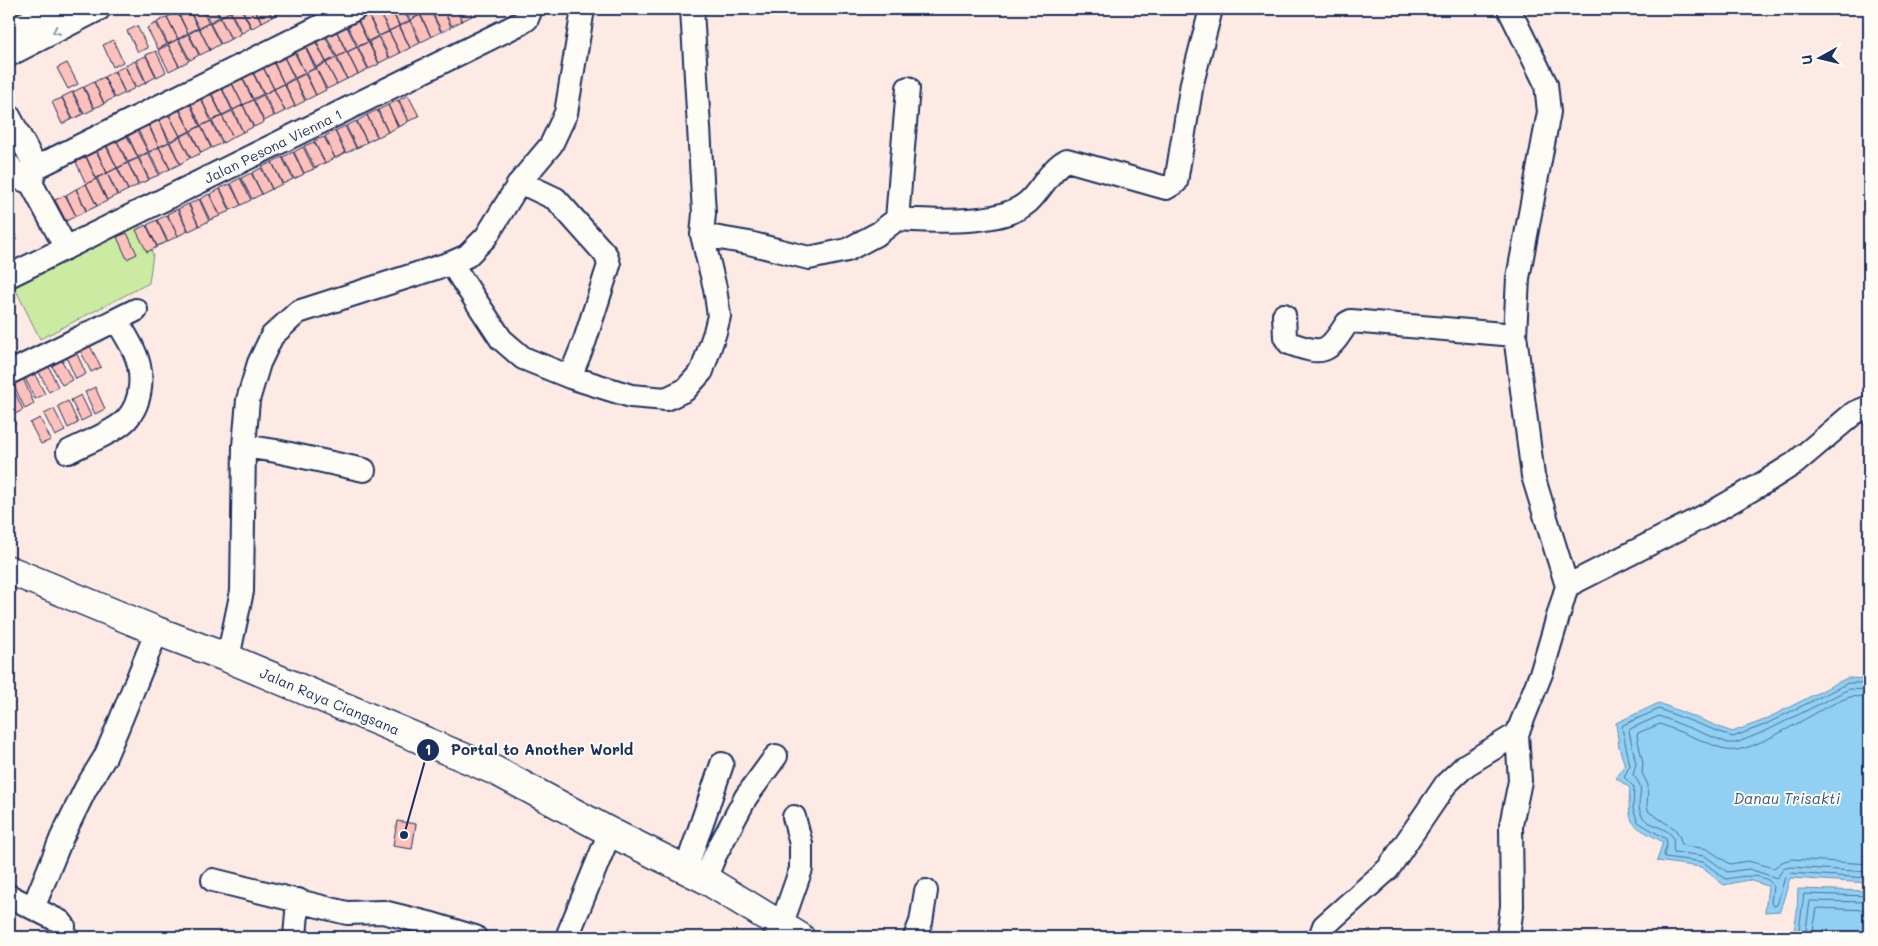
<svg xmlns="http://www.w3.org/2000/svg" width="1878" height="946" font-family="Mali,sans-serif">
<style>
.green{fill:#cbeba3;stroke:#738d80}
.water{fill:#91d0f2;stroke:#6290b7}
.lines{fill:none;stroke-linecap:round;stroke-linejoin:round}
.shore{stroke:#4a6f99;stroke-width:1}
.building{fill:#fdc0bb;stroke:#1b2f5e}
.minor-casing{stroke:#1b2f5e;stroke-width:26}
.major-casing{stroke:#1b2f5e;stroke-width:31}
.minor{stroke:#fdfcf7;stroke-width:22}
.major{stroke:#fdfcf7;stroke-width:28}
.oneway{stroke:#8c96aa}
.labels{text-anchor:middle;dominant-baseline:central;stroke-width:4;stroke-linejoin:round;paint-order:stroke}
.street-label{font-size:14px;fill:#1b2f5e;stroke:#fdfcf7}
.water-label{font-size:15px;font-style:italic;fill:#385783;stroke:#fdfcf7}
.leader{fill:none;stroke:#1b2f5e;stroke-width:2}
.callout-dot{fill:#1b2f5e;stroke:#fdfcf7;stroke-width:2}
.mark-label{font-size:15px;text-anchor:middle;font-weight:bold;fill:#fff}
.callout-label{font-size:15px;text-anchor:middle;font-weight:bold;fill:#1b2f5e;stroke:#fdfcf7;stroke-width:4;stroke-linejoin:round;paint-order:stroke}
</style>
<rect width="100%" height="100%" fill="#fdeae5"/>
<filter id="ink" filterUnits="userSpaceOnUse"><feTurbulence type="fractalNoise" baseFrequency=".02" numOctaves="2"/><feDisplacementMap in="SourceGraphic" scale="10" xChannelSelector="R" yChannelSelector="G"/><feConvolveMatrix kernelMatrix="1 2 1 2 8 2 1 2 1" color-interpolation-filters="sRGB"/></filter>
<g filter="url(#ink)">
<path class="green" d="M133,213L153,254L149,283L40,339L9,276Z"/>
<path class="water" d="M1847,678L1869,679V883L1790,878L1780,911L1765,912L1768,886L1748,880L1724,885L1701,867L1657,861L1663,842C1631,824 1627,827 1630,788L1616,778L1625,766L1619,747L1616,723L1659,703L1732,732L1762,721Z
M1798,889L1869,891V937H1793L1797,912Z"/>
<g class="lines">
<path class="shore" d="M1869,683H1848L1764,725L1733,737L1659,709L1623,725L1622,728L1630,765L1624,777L1634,787L1633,809L1638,822L1666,839L1667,844L1664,855L1665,857L1703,862L1726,879C1738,877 1766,871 1773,886L1771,903L1773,906L1777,905L1785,877L1789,873L1869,878
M1869,690L1849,689L1766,731L1736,743H1728L1659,716L1630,729L1629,731L1636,764L1633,775C1649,792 1633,800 1642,816C1648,826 1665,826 1672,836C1675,841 1672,847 1674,852L1705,856L1727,872L1749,869L1777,878L1783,869L1790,867L1869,872
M1869,697C1863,697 1856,696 1850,697C1820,706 1753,756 1726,750L1660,724L1638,733L1637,736L1643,763L1642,773L1648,785L1647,807L1649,812L1675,829L1679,835L1682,845L1707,849L1730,864L1748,861L1774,868L1782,862L1791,859L1869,864
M1798,937L1804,894L1869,896
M1805,937L1810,901L1869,902
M1812,937L1817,908L1869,910"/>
</g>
<path class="building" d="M183,9H188L198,28L188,33L178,12Z
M189,9H201L209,23L199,28Z
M203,9H215L219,17L210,22Z
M216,9H228L230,12L220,17Z
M237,9H241L251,28L242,33L231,12Z
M242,9H254L262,23L252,28Z
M255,9H268L272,17L262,22Z
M268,9H281L282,12L272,17Z
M379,9H391L399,26L389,31Z
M391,9H403L409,21L400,26Z
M404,9H417L420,15L410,20Z
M433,9H443L451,27L442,32L431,10Z
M443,9H456L462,21L452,26Z
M456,9H469L472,16L462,21Z
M378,10L389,31L379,36L368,14Z
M430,10L441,32L431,37L421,15Z
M177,12L188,33L178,39L167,17Z
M230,12L241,34L231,39L220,17Z
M368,15L378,36L368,41L358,20Z
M420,15L431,37L421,42L410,20Z
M167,17L178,39L168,44L157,22Z
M220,18L231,39L221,44L210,23Z
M357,20L368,42L358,46L347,25Z
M410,21L420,43L410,48L400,26Z
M156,23L167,44L158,49L147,28Z
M209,23L220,44L210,50L199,28Z
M346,25L357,47L347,52L336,30Z
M137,26L148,48L138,52L127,31Z
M399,26L410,48L400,53L389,31Z
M199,28L210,50L200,55L189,34Z
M336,30L346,52L337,57L326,35Z
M389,32L400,53L390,58L379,36Z
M188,34L199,55L190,60L179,39Z
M325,36L336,57L326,62L316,40Z
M378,37L389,58L379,63L369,42Z
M178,39L189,61L179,66L168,44Z
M113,40L123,62L113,67L103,45Z
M315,41L326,62L316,67L305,46Z
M368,42L379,64L369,69L358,47Z
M168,45L179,66L169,71L158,50Z
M305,46L315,68L305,73L295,51Z
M357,47L368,69L358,74L347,52Z
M156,51L166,72L157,77L146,55Z
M294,52L305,73L295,78L284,57Z
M347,52L358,74L347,79L337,57Z
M146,56L156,77L146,82L136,60Z
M284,57L294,78L284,84L274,62Z
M336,58L347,79L337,84L326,63Z
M135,61L146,83L136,87L125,66Z
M273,62L284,84L274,89L263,67Z
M67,63L78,84L68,89L57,68Z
M326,63L337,84L327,89L316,68Z
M125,66L135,88L125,93L115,71Z
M263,67L274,89L264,94L253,72Z
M316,68L326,90L316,95L306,73Z
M114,71L125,93L115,98L104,77Z
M253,73L263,94L253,99L243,78Z
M305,74L316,95L306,100L295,79Z
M104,77L114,98L104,103L94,82Z
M242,78L253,100L243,105L232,83Z
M295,79L305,101L295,106L285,84Z
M94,82L104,104L94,108L84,87Z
M232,84L243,105L233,110L222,88Z
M284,84L295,106L285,111L274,89Z
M83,87L94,109L84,114L73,92Z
M222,89L232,110L222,115L212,94Z
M274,89L285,111L275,116L264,94Z
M72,92L83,114L73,119L62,97Z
M211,94L222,116L212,120L201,99Z
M263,95L274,116L264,121L254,100Z
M408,95L419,116L409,121L399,100Z
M62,98L72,119L62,124L52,102Z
M201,99L211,121L201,126L191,104Z
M253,100L264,122L254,127L243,105Z
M398,100L408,122L399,127L388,105Z
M190,104L200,126L190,131L180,109Z
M243,105L253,127L243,132L233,110Z
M388,105L398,127L388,132L378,110Z
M179,110L190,131L180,136L169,115Z
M377,110L388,132L378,137L367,115Z
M232,111L243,132L233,137L222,116Z
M169,115L180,136L170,141L159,120Z
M367,115L377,137L367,142L357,121Z
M222,116L233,137L223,143L212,121Z
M159,120L169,142L159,147L149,125Z
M211,121L222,143L212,148L201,126Z
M356,121L367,142L357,148L346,126Z
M148,125L159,147L149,152L138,130Z
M201,126L211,148L201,153L191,131Z
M345,126L356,148L346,153L335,131Z
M137,131L148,152L138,157L128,136Z
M335,131L345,153L335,158L325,136Z
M190,132L201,153L191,158L180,137Z
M127,136L138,158L128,162L117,141Z
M180,137L190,158L180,164L170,142Z
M324,137L335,158L325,163L314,141Z
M117,141L127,163L117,168L107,146Z
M169,142L180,164L170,169L159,147Z
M314,142L325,163L315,168L304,146Z
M106,146L117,168L107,173L97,151Z
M159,147L170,169L160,174L149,152Z
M303,147L314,169L304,173L294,152Z
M96,151L107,173L96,178L86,156Z
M293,152L304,174L294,179L283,157Z
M148,153L159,175L149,179L139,158Z
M86,157L96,179L86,184L76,162Z
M282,157L293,179L283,184L272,162Z
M138,158L149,180L139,184L128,163Z
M272,162L282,184L272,189L262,167Z
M128,163L138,185L128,190L118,168Z
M117,168L128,190L118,195L107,173Z
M261,168L272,189L262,194L252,173Z
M107,173L117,195L107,200L97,178Z
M251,173L262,194L252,199L241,178Z
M240,178L251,200L241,205L231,183Z
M96,179L107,201L97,206L86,184Z
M86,184L97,206L87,211L76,189Z
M230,184L241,205L231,210L220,188Z
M76,189L86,211L76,216L66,195Z
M220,189L230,211L220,215L210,194Z
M209,194L220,216L210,220L200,199Z
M65,195L76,216L66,221L55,200Z
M199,199L209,221L199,226L189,204Z
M188,204L199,226L189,231L178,209Z
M177,209L188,231L178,236L167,214Z
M167,215L178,236L168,241L157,220Z
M157,220L167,242L157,246L147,225Z
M9,222L17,239L9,243Z
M146,225L157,247L147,252L136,230Z
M127,233L137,254L127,259L117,237Z
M90,346L101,367L91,372L80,350Z
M76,352L86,374L76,379L66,357Z
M61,359L72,380L62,385L51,364Z
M48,365L58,387L49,392L38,370Z
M34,373L45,394L35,399L25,378Z
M23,378L34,404L25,409L13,383Z
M9,379L23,410L11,416L9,415Z
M95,387L105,409L95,414L85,392Z
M81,395L91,416L81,421L71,400Z
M68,401L78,423L68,428L58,406Z
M54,409L65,431L55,436L44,414Z
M9,418L16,420L9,444Z
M40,418L51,440L41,444L30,423Z
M397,821L416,824L412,849L393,846Z"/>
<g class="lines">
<g class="minor-casing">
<path id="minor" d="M9,31L54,9
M9,55L99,9
M9,116L36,167L32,180
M10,166L16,177L31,183L66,248
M9,181L355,9
M520,182L556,199L606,255L609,265L585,340L570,377
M897,219C932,221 1001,226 1028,202C1042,189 1050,169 1067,160L1166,188L1176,182L1192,83L1211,9
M702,235L749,243L809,258L847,250L879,233L897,219L908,88
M451,263L501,339L523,358L570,377L631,396L666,399L685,390L702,371L715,332L719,316L715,288L702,235L704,213L692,9
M9,276L521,23L527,19L531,9
M1284,315L1285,337L1289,343C1324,356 1328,353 1347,323L1351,321L1515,335
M9,373L136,310
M244,446L276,451L364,470
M68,452C85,443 113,433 126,420C143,402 144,372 134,351C129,340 122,330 117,320
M1567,586L1718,509L1765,482L1795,463L1854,413L1869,407
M228,658L242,591L244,446L248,400L259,363L272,336L298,312L451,263L467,256L486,237L520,182L551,145L566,113L583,9
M686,869L722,764
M705,879L715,855L746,797L776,756
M213,880L347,913L383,912L432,924L475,937
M9,896L61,922L64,926L63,937
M33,908L62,837L86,788L105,757L117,729L157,631
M781,926L801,869V844L794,817
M295,937L298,900
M567,937L610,832
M915,937L921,922L926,891
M1320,937L1324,926L1388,869L1446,784L1466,765L1517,734
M1508,937L1512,906L1511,825L1520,781L1517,734L1542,671L1567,586L1533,476L1515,335L1518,278L1549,112L1546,84L1509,9"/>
</g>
<g class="major-casing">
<path id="major" d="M9,570L157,631L228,658L496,771L610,832L705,879L800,937"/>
</g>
<use href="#minor" class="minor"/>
<use href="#major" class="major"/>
</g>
<defs><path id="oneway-chevron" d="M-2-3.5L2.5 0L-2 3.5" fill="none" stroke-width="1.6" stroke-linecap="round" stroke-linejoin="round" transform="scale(1.25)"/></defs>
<use class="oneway" href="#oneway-chevron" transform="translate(56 31) rotate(153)"/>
</g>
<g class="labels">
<g class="street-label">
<text transform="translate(273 146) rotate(-26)">Jalan Pesona Vienna 1</text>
<text transform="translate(330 701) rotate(23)">Jalan Raya Ciangsana</text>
</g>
<g class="water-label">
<text x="1787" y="798">Danau Trisakti</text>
</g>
</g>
<path class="leader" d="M404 835L428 750"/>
<g class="callout-dot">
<circle cx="404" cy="835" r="5"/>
<circle cx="428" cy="750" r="12"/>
</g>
<g class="mark-label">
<text x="428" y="755">1</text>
</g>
<g class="callout-label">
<text x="542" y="755">Portal to Another World</text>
</g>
<rect width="1878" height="946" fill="none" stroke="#fdfcf7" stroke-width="30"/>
<rect x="15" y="15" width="1848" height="916" fill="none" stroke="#1b2f5e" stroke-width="2" filter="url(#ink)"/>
<g transform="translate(1820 58) rotate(262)" stroke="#fdfcf7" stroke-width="4" paint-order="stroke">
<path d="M0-4L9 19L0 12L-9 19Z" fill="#1b2f5e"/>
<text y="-8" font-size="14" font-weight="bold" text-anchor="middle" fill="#1b2f5e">U</text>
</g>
</svg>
